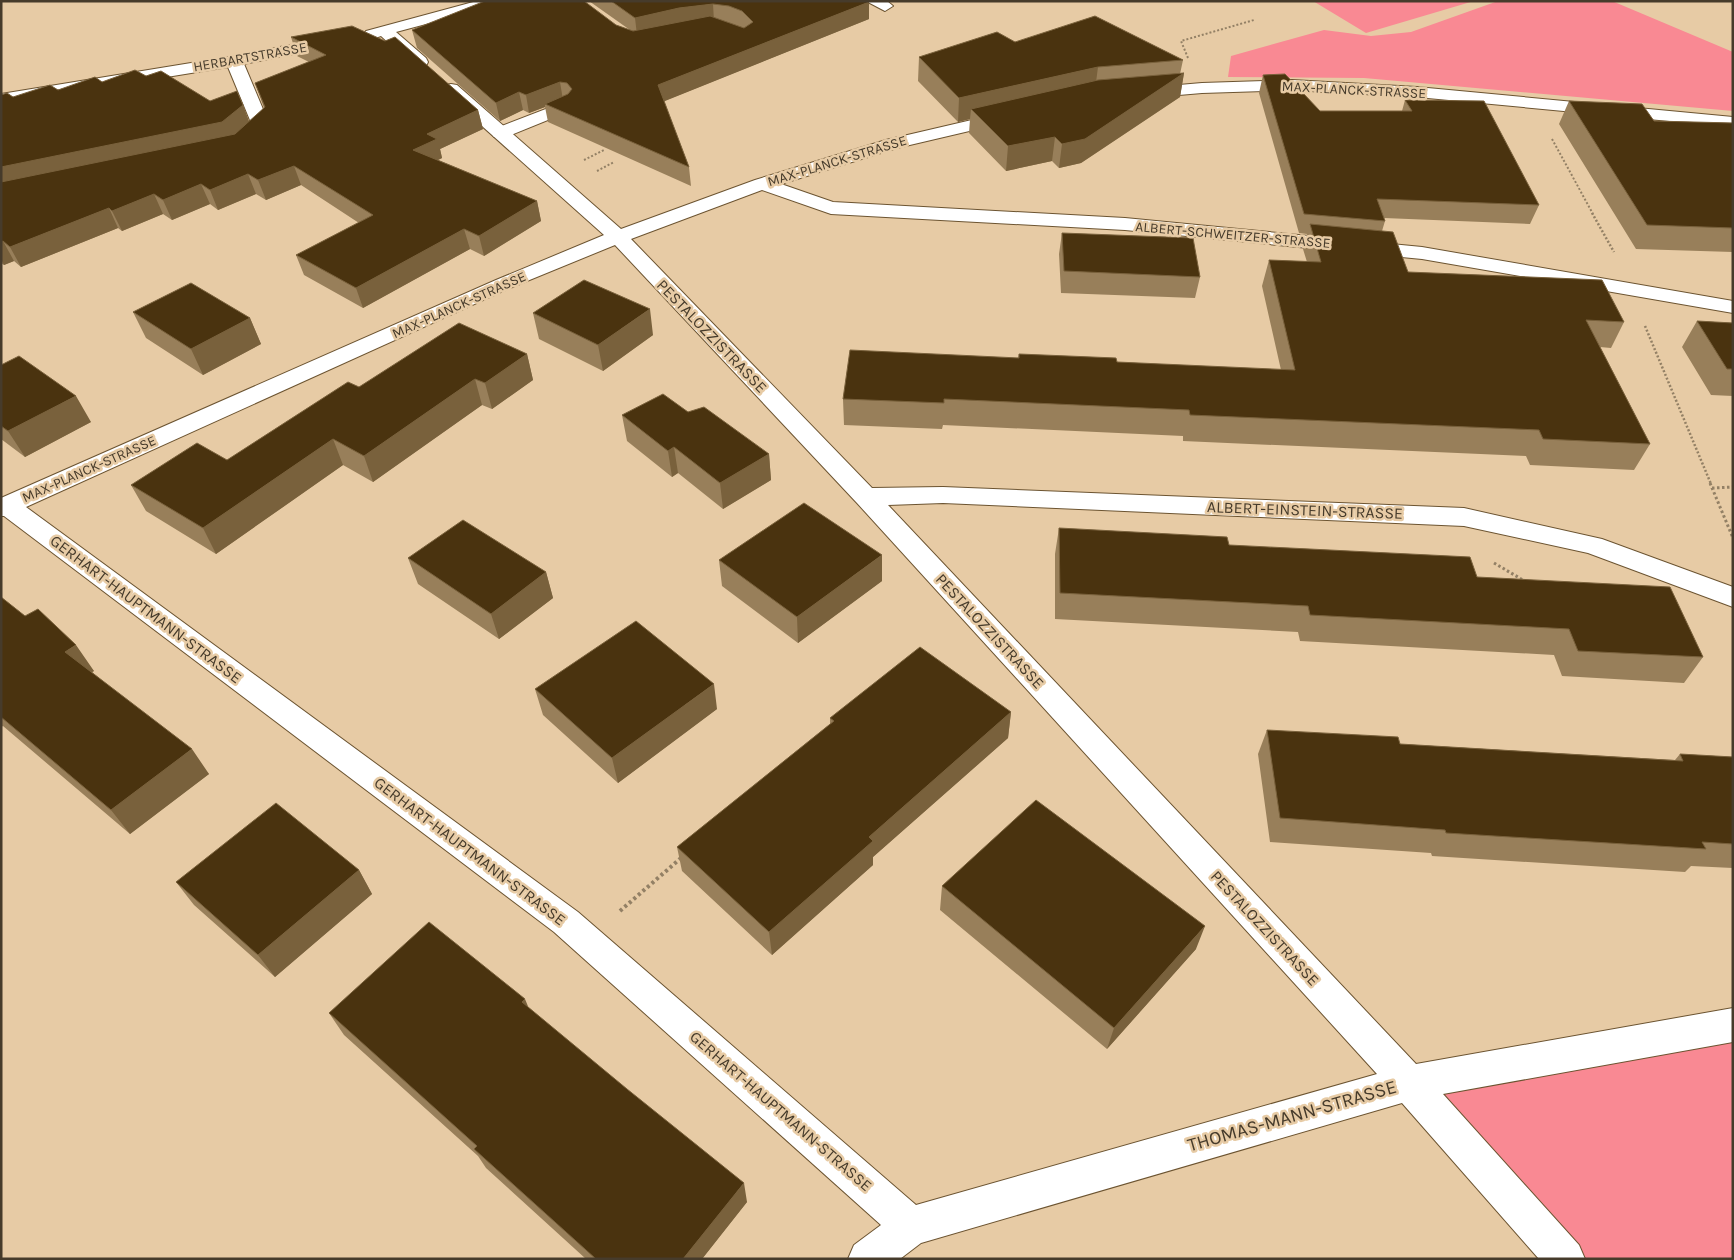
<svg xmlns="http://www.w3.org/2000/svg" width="1734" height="1260" font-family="Karla,sans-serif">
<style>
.green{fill:#f98993}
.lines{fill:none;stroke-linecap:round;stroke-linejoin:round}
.service-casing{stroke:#6c5431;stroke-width:2}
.minor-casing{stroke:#6c5431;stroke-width:2}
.path-far3{stroke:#938065;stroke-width:2;stroke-dasharray:2 2;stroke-linecap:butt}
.path-far2{stroke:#938065;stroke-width:2.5;stroke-dasharray:2 2;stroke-linecap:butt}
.path-far1{stroke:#938065;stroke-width:3;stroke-dasharray:2.5 2.5;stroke-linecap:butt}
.path{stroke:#938065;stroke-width:4;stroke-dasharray:3 3;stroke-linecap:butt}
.service{fill:#fff;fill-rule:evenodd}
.minor{fill:#fff;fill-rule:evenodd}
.wall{fill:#987f5a}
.shaded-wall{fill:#79613c}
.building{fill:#4a330f;stroke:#79613c}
.labels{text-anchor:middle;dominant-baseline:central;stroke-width:5;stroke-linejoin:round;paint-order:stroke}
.far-street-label{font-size:14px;fill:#463b2b;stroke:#e7cba5}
.street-label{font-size:16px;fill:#463b2b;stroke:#e7cba5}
.near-street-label{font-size:19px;fill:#463b2b;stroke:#e7cba5}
</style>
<rect width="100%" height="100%" fill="#e7cba5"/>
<path class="green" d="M1313,1H1474L1366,33Z
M1498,1H1612L1733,52V111L1364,78L1228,77L1231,56L1324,30L1371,36L1411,32Z
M1733,1035V1259H1575L1426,1089Z"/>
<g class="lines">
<g class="service-casing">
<path id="service" d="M866,1H887L893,6L885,11Z
M564,102L570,103L573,107L570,111L506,137H494L491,133L494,129Z"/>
</g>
<g class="minor-casing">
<path id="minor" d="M477,1H504L501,4L396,32L426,58L428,62L426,66H414L381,36L372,39L364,34L366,31Z
M332,37L340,42L338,45L244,64L270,126C262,137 248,150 235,147L232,143L252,125L228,67L1,104V94L234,56Z
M1292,80L1417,87L1733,117V127L1417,97L1292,90L1202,93L1144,98L1138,97L1135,93L1138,89L1144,88L1202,83Z
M451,84L457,85L621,229L755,180L886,140L1006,112L1012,113L1015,117L1012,121L897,148L781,184L833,202L1125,218L1422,247L1733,301V313L1422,259L1125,230L831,214L762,190L631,239L872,488L943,487L1464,508L1602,539L1733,587V607L1588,553L1464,526L943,503L888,505L1416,1064L1733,1008V1042L1443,1094L1579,1245L1585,1259H1539L1402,1103L921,1243L900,1259H848L854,1245L881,1225L554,932L4,516H1V498L496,280L604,235L445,93L442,89L445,85ZM615,245L857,503L1377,1074L916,1205L578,912L26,507L510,288Z"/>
</g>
<path class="path-far3" d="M1188,58L1181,41L1254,20
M1552,139L1593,214
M584,160L604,150
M597,171L614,162"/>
<path class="path-far2" d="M1592,213L1614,252
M1645,326L1711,484"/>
<path class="path-far1" d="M1710,483L1733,538
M1712,488L1733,487
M1494,563L1523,580"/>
<path class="path" d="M620,911L681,858"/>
<use href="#service" class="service"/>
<use href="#minor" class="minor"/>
</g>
<path class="wall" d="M589,1H868L869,19L664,101L689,167L691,186L548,122L545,107L529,113L523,110L500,121L417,48L412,30L616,25L630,30Z
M291,37L478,110L483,129L440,149L442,158L438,160L537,201L541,221L484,256L470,249L363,308L304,275L296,255L359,223L301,185L266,200L256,194L218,210L210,204L172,220L163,214L122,231L118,228L21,267L14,261L4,265L1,263V95L13,97L102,82L146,76L210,101L243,105L249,122L264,108L255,83L309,62L297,56Z
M1015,42L1183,60L1180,74L1184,73L1180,97L1081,163L1059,168L1052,161L1006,171L969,133L970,119L958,122L918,81L919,57Z
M1263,75L1320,111H1402L1405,100L1539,205L1530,224L1384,218L1385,221L1382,231L1408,272L1624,322L1611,348L1600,347L1650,444L1634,470L1530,465L1526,456L1183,441V436L943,425L942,429L844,425L843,399L1018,358L1019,354L1117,362L1281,370L1262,286L1269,260L1307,262L1303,249L1307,234L1299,233L1259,93Z
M1569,101L1654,121L1733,123V252L1636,249L1559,124Z
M1062,233L1200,277L1195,298L1061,293L1059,254Z
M133,312L250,318L261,344L203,375L146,338Z
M533,313L653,335L603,371L539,339Z
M1697,321L1733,323V396L1711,395L1682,347Z
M527,354L533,380L492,409L482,405L373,482L343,465L216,554L146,511L131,485L227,460L359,387Z
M1,365L91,422L25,457L1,439Z
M688,412L769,454L771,480L723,509L678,473L672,477L627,441L622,415Z
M1059,528L1229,545L1477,577L1703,657L1684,683L1562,676L1554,655L1300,641L1298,632L1055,619V554Z
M408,558L546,572L553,598L499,639L418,584Z
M719,560L882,581L798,643L722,586Z
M1,597L94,671L92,672L209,774L130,834L3,726L1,727Z
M535,689L717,709L618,783L543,715Z
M1011,712L1008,738L873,857V865L772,955L682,871L677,847L830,724V718Z
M1267,730L1400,744L1675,760L1680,754L1733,757V868L1691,866L1685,872L1432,856L1431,853L1270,842L1258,754Z
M359,870L372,894L275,977L194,905L176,882Z
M942,886L1196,949L1107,1049L940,910Z
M528,1007L747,1202L702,1259H586L486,1168L478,1156L344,1035L329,1013Z"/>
<path class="shaded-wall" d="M869,2V19L660,103L658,85Z
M713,4L714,21L637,35L635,18L679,8Z
M1098,67L1095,90L971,109L970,119L958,122L959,98Z
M1184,73L1180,97L1081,163L1059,168L1062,144Z
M560,82L563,100L545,104V107L529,113L526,95Z
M519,92L523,110L500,121L496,103Z
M243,105L250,124L229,141L1,189V167Z
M478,110L483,129L440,149L442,158L419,169L413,150L427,134Z
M1055,137L1052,161L1006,171L1008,146Z
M294,166L301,185L266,200L258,180Z
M248,174L256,194L218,210L210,190Z
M201,184L210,204L172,220L163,200Z
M154,194L163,214L122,231L112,211Z
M537,201L541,221L484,256L479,236Z
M109,208L118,228L21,267L10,247Z
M464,229L470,249L363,308L356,288Z
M3,241L14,261L4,265L1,259V242Z
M650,309L653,335L603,371L598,345Z
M250,318L261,344L203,375L191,349Z
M527,354L533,380L492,409L485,383Z
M475,379L482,405L373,482L364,456Z
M76,396L91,422L25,457L8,431Z
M333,439L343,465L216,554L203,528Z
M674,447L678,473L672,477L668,451Z
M769,454L771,480L723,509L720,483Z
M882,555V581L798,643L797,617Z
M546,572L553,598L499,639L491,614Z
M76,645L94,671L83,677L65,652Z
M714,684L717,709L618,783L612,758Z
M1011,712L1008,738L873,857V865L772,955L769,932L869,837Z
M192,749L209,774L130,834L111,810Z
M359,870L372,894L275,977L258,955Z
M1205,926L1196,949L1107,1049L1114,1028Z
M525,999L534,1021L522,1002Z
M744,1183L747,1202L702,1259H683Z"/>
<path class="building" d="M485,1H584L616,25L633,31L710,16L744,28L753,22L742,11L729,6L713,4L679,8L635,18L611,1H868L869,2L658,85L689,167L545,104L568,94L572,89L567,83L560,82L526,95L519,92L496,103L412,30Z
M1095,16L1183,60L1098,67L959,98L919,57L997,32L1015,42Z
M352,26L385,41L395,37L478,110L427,134L437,139L413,150L537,201L479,236L464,229L356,288L296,255L373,215L294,166L258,180L248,174L210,190L201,184L163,200L154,194L112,211L109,208L10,247L3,241L1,242V182L235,134L265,107L255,83L326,55L291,37Z
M135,70L146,76L161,71L210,101L237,91L243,105L222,122L1,167V95L7,93L13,97L50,85L58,90L95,77L102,82Z
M1184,73L1085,139L1062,144L1055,137L1008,146L971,109L1098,80Z
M1285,74L1320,111H1412L1405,100L1484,101L1539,205L1377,199L1385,221L1304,214L1263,75Z
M1569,101L1642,104L1654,121L1733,123V228L1647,225Z
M1310,224L1393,232L1408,272L1602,280L1624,322L1586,320L1650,444L1543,439L1539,430L1190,415L1189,410L944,399V403L843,399L850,350L1019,358V354L1068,356L1116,358L1117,362L1295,370L1269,260L1321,262Z
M1062,233L1193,238L1200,277L1064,271Z
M584,280L650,309L598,345L533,313Z
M191,283L250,318L191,349L133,312Z
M1697,321L1733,323V369H1727Z
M459,323L527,354L485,383L475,379L364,456L333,439L203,528L131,485L197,443L227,460L348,382L359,387Z
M19,356L76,396L8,431L1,426V365Z
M663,394L688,412L704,407L769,454L720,483L674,447L668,451L622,415Z
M804,503L882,555L797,617L719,560Z
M463,520L546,572L491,614L408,558Z
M1059,528L1227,537L1229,545L1470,557L1477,577L1670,587L1703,657L1578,651L1569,629L1310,615L1308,606L1060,593Z
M1,597L25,616L38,609L76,645L65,652L192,749L111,810L1,717Z
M636,621L714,684L612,758L535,689Z
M920,647L1011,712L869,837L873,841L769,932L677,847L834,721L830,718Z
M1267,730L1398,737L1400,744L1683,761L1680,754L1733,757V844L1702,842L1706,849L1446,833L1445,830L1280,818Z
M1036,800L1205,926L1114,1028L942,886Z
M276,803L359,870L258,955L176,882Z
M429,922L525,999L522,1002L627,1089L744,1183L683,1259H596L474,1149L477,1146L329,1013Z"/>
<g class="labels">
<g class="far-street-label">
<text transform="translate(250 57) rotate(-10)">HERBARTSTRASSE</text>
<text transform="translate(1354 90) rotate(3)">MAX-PLANCK-STRASSE</text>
<text transform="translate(837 161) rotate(-17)">MAX-PLANCK-STRASSE</text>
<text transform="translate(1233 235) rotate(5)">ALBERT-SCHWEITZER-STRASSE</text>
<text transform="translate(459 305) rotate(-24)">MAX-PLANCK-STRASSE</text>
<text transform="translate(89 469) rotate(-24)">MAX-PLANCK-STRASSE</text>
</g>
<g class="street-label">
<text transform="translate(712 336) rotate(46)">PESTALOZZISTRASSE</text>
<text transform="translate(1305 510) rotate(2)">ALBERT-EINSTEIN-STRASSE</text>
<text transform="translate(146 609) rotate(37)">GERHART-HAUPTMANN-STRASSE</text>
<text transform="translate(990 631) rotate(47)">PESTALOZZISTRASSE</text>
<text transform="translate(470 851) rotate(37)">GERHART-HAUPTMANN-STRASSE</text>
<text transform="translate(1265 928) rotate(47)">PESTALOZZISTRASSE</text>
<text transform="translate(781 1111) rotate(41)">GERHART-HAUPTMANN-STRASSE</text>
</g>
<g class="near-street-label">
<text transform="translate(1292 1116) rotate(-16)">THOMAS-MANN-STRASSE</text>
</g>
</g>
<rect width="1734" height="1260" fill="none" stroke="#463b2b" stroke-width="5"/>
</svg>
